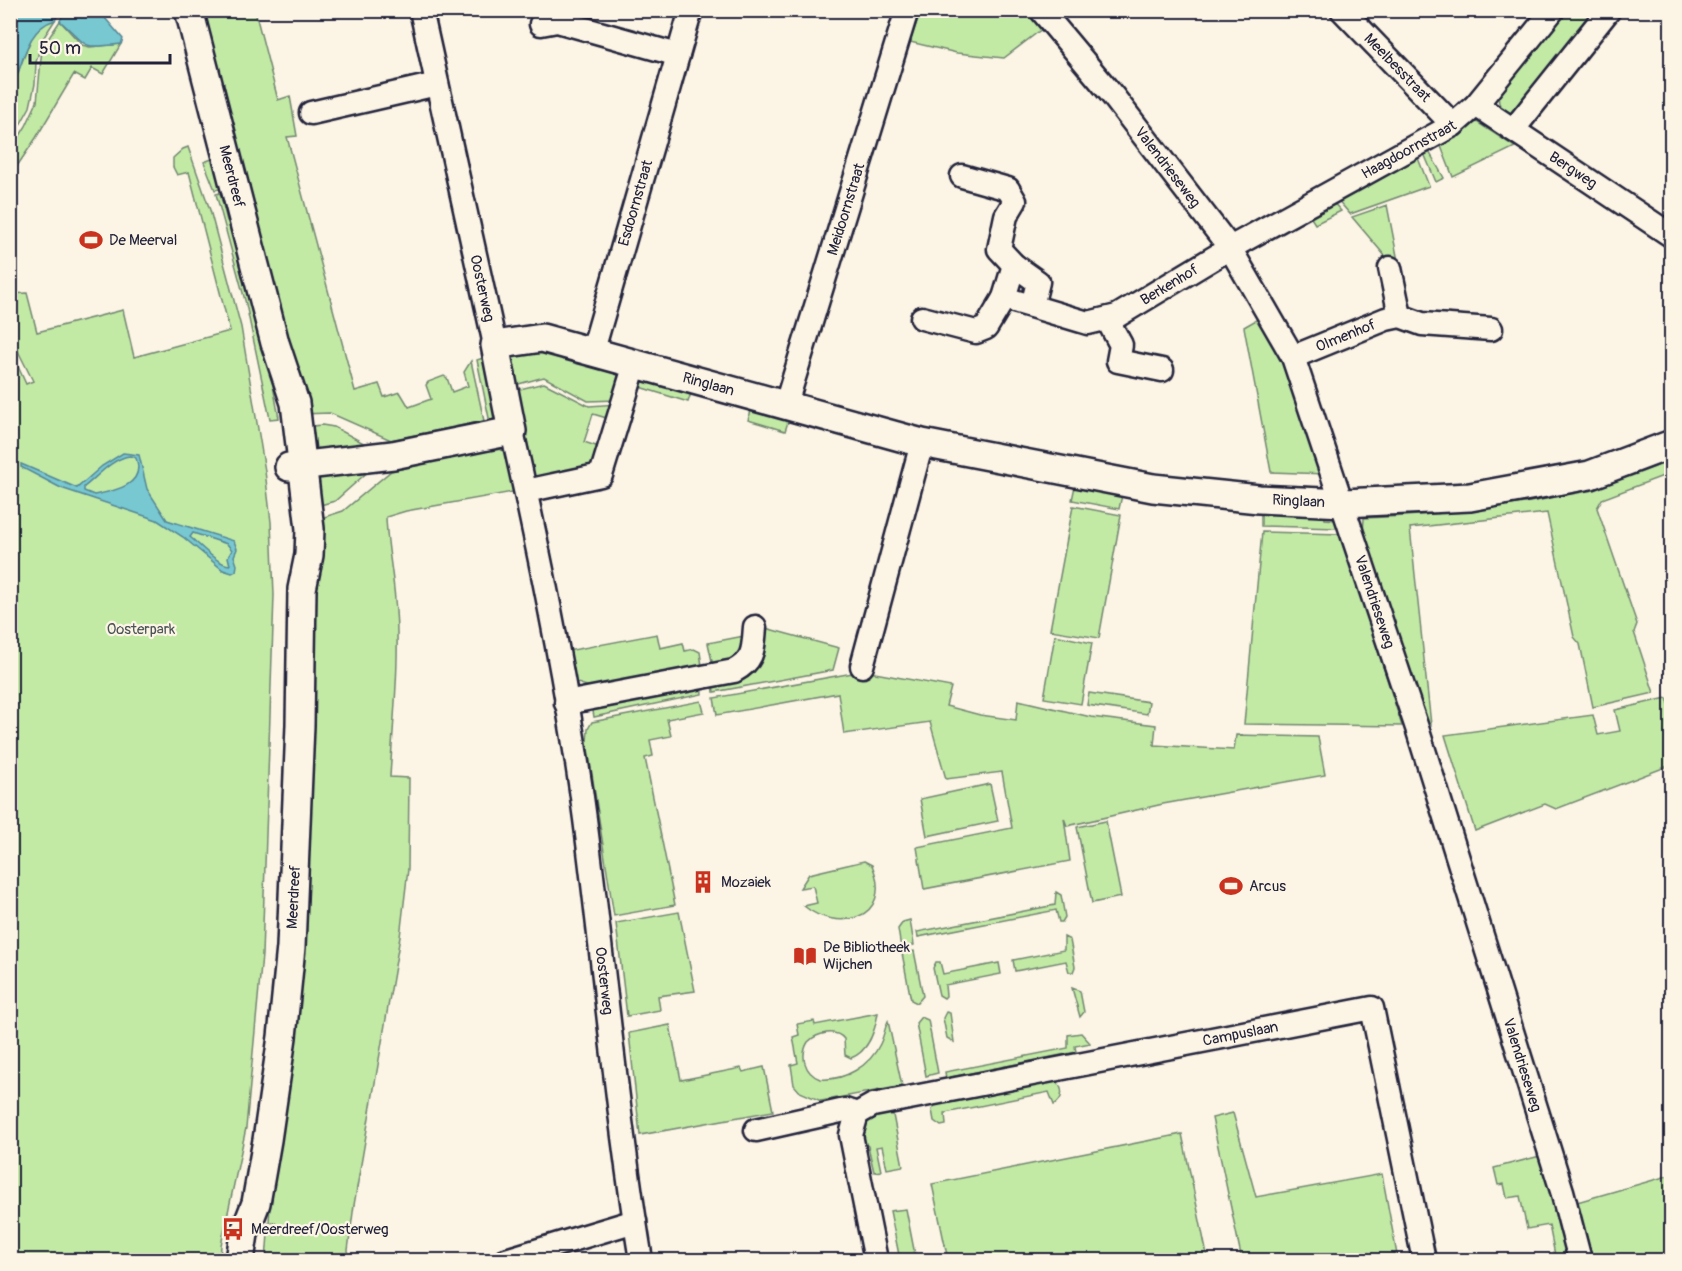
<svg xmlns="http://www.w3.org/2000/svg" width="1682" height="1271" font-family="Pangolin,sans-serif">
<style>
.green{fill:#c2eaa5;stroke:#728670;stroke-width:1.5}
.water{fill:#77c8d1;stroke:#558695;stroke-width:1.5;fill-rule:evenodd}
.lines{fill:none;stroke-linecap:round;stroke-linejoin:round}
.minor-casing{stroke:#22223b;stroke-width:27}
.tertiary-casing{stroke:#22223b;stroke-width:32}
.minor{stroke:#fcf5e5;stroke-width:22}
.tertiary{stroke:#fcf5e5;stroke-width:27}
.labels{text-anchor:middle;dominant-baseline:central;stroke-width:4.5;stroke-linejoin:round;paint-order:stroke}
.street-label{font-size:15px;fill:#22223b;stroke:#fcf5e5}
.poi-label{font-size:15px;fill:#22223b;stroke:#fcf5e5;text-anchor:start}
.park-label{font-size:15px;fill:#4a5456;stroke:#fcf5e5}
</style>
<rect width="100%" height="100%" fill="#fcf5e5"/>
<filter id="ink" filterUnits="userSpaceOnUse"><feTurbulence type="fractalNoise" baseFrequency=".0167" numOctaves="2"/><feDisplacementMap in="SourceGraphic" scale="12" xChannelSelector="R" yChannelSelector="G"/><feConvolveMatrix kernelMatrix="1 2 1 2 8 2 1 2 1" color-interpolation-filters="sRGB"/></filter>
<g filter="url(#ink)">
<path class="green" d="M921,10L1026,11L1042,29L1004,58L957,53L910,42Z
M198,11H255L278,100L290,96L297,136L287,137L355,391L379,384L384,397L400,392L409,407L431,399L426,385L428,382L444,376L447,378L452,392L468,386L464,372L471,361L484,421L391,440L330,413L301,414L249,188Z
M1561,11H1598L1516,114C1499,113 1496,102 1500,88Z
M55,20L42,40L36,62L35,84L30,107L11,141L10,92L34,32L43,23Z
M60,21L82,45L90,47L121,44L103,74L92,68L85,80L74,74L36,138L11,175V150L26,126L37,102L42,48Z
M1477,122L1515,147L1453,177L1439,141Z
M188,147L210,210L241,327L265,471L271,522L274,595L262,955L246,1128L221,1245L220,1260H11L10,349L26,384L33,381L11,337V294L27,293L37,332L123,310L134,357L230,331L189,172L177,175L173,167V158L183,149Z
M1427,148L1444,178L1436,182L1423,151Z
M1416,153L1429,186L1350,214L1336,198Z
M217,157L225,188L215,190L204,162Z
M220,193L227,221L234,220L269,364L279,418L270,419L246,304L216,194Z
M1331,200L1341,211L1315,224L1308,213Z
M1387,205L1398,261L1391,263L1352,217Z
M1263,316L1285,360L1326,474L1271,472L1244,327Z
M528,346L626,369L617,400L588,401L544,377L515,385L510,360Z
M489,356L497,417L490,423L477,360Z
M637,372L693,387L688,402L633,385Z
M544,383L589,406L618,404L610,419L593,414L584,442L605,449L598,467L536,483L516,390Z
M753,405L790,416L785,431L748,420Z
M322,425L334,427L373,448L330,455L313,450L304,427Z
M496,448L506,452L513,492L406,511L386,517C387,546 393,572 395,600C401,654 393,722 390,777L409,778L408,869L400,937L354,1205L348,1250L349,1260H266L268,1234H274L275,1223L269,1222L270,1205L268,1204C312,977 315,749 315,520L343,511L391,471Z
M1671,460V473L1602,499L1597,508L1637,624L1634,632L1654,693L1593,707L1580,644L1574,637L1547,513L1410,528L1431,725L1423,724L1363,535L1364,518C1469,514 1575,503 1671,460Z
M371,469L335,501L313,507L317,476Z
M1075,486L1122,495L1119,509L1072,500Z
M1073,506L1121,515L1099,638L1050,630Z
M1261,511L1325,513V519L1336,520L1338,528L1261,526Z
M1262,532L1341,534L1402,726L1244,724Z
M758,626L839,648L833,670L714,692L713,682C760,673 761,676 758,626Z
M657,634L660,648L683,643L685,651L694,649L700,652L702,666L589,690L587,686L574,682L567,651Z
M749,635L742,658L713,666L708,643Z
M1055,635L1092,643L1081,704L1044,698Z
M864,671L951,687L946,706L980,715L1016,720L1018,700L1091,717L1156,725L1154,745L1234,750L1236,735L1318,737L1325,775L1163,804L1067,826L1064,818L1070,861L924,889L917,847L1012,828L1002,772L946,779L930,722L844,734L838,693L717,715L714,698Z
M701,683L702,694L594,717L592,705Z
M1089,693L1149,702L1147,714L1087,705Z
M1667,698L1671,709V765L1556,809L1545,804L1475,831L1445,735L1593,715L1598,735L1620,731L1615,710Z
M701,701L704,712L667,719L671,736L650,740L653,756L645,758L675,905L614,916L587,742L588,729L592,722Z
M990,784L998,821L927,836L920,799Z
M1106,821L1121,897L1092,903L1077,827Z
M864,861L872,865C895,920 836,933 804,906L817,903L813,886L800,888L809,874Z
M1056,892L1061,895L1065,917L1062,922H1059L1056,910L918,937L917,932L1055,905Z
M679,912L695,991L658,996L660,1010L627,1016L616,923Z
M910,920L914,945L901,948L898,929L903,922Z
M1064,937L1070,940L1075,967L1073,972H1069L1066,961L1015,971L1013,960L1064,950Z
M914,951L923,996L917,1003L911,1000L902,953Z
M936,962H940L943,974L999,963L1001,974L945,985L946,996L944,998L939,995L933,968Z
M1072,988L1080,991L1084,1012L1080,1017Z
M946,1012L950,1013L954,1042L947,1038L943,1018Z
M878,1013C875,1031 869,1051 851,1058L845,1055L844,1039C836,1028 817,1033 808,1042C800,1055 804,1073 820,1079C844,1081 870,1066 880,1044C884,1036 885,1027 888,1021L902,1086L821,1101L800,1092L794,1085L791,1065L798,1063L793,1037L799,1035L797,1024L814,1021L815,1025Z
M921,1017L928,1020L938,1073L926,1076L916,1023Z
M670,1025L681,1080L741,1068L743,1072L764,1067L773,1111L640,1135L629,1033Z
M1081,1033L1090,1043L1075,1046L1076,1052L946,1078L945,1072L1068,1048V1035Z
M1055,1080C1064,1088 1064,1099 1054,1105L1049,1092L945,1113L946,1125L941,1126L934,1121L932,1110L936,1103Z
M892,1110L903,1166L887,1169L882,1146L876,1147L881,1171L874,1172L868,1146L862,1142L861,1133L865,1118Z
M1233,1113L1256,1197L1382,1174L1398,1260H1242L1212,1118Z
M1182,1134L1208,1260H948L932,1184Z
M1544,1155L1572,1260H1556L1549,1225L1527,1229L1520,1196L1507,1198L1504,1184L1498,1185L1494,1168Z
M1671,1175V1260H1589L1577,1202Z
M906,1209L916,1260H900L890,1211Z"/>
<path class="water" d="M11,10L60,11L55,20C25,29 23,66 11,92Z
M99,11L123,39L121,44C78,49 90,47 60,21L64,13Z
M123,453L139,455L147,489L167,520L234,541L237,549L234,556L237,565L236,571L232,573L223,570L183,537L157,520L61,488L21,467V464L77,488L102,466ZM130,456L136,458C146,485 115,491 94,495L84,491V487C97,477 112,458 130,456ZM193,533L227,544L232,550L228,557L230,565C218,565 200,545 190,537Z"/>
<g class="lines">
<g class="minor-casing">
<g id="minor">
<path id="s1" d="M421,10L495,345"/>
<path id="s2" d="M1041,10L1113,96L1230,248L1293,357L1418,731L1562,1191L1580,1260"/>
<path id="s3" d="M1342,10L1453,125"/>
<path d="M541,24L557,21L678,55"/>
<path id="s4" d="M1476,105L1672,236"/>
<path d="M311,113L437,84"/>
<path d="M1513,130L1609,10"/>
<path d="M962,176L1008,189L1015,201L1006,216L999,249L1014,265L1038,282L1032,306"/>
<path id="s5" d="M1014,265L1004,298L1088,323L1117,316L1230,248L1453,125L1476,105L1553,10"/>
<path d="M1390,268L1400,316"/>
<path d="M922,318L976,332L986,328L1004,298"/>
<path d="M1107,319L1121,345L1118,361L1162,370"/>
<path id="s6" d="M593,350L691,10"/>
<path id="s7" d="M1293,357L1386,319L1400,316L1422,324L1491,329"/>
<path id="s8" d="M785,407L907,10"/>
<path id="s9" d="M512,431C541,559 568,689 585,819C604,966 617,1114 641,1260"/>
<path d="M526,491L601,475L635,364"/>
<path d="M862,666L922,443"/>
<path d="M566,703L734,671C755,660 753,648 755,627"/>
<path d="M756,1130L845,1110L857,1114"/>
<path d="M506,1260L635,1221"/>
<path id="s10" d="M876,1260L851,1135L857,1114L873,1105L1372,1008L1424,1260"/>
</g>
</g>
<g class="tertiary-casing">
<g id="tertiary">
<path id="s11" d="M189,10L275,343L295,403L310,529L309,555L302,589L300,725L291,947L282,1037L267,1140L256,1203L244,1234L240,1260"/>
<path id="s12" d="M289,467L393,455L512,431L495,345L542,338L922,443L1153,488L1259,499L1344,503L1470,497L1590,475L1672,444"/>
</g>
</g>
<use href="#minor" class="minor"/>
<use href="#tertiary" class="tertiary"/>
</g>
</g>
<defs>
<g id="stadium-bare" transform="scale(1.8)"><path d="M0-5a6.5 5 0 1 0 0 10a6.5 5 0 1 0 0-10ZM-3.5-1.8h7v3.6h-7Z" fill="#c8321e" stroke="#fcf5e5" stroke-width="2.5" paint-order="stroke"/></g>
<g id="building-bare" transform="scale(1.8)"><path d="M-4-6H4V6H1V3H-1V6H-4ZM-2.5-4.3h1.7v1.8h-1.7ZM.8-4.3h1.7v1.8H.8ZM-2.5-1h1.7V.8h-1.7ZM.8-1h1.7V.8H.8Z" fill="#c8321e" stroke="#fcf5e5" stroke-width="2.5" paint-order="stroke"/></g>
<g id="library-bare" transform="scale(1.8)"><path d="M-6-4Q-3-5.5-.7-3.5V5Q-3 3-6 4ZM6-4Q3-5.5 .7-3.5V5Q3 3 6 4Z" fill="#c8321e" stroke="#fcf5e5" stroke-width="2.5" paint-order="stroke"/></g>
<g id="bus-bare" transform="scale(1.8)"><path d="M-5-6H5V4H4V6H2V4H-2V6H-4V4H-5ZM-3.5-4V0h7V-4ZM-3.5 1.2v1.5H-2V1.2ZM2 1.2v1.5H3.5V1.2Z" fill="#c8321e" stroke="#fcf5e5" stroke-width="2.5" paint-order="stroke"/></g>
</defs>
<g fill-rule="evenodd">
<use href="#stadium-bare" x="91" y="240"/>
<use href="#building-bare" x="703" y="882"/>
<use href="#stadium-bare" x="1231" y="886"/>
<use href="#library-bare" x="805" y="956"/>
<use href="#bus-bare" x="233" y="1229"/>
</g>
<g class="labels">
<g class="street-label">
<text stroke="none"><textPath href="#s3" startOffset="80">Meelbesstraat</textPath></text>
<text stroke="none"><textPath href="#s5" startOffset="488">Haagdoornstraat</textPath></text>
<text stroke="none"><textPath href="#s2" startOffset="202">Valendrieseweg</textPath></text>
<text stroke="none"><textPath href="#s4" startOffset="117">Bergweg</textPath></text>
<text stroke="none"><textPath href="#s11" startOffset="172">Meerdreef</textPath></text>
<text stroke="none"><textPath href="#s6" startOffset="153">Esdoornstraat</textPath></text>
<text stroke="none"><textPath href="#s8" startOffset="207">Meidoornstraat</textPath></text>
<text stroke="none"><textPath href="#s5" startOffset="213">Berkenhof</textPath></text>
<text stroke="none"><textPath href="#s1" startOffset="285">Oosterweg</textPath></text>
<text stroke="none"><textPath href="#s7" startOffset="57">Olmenhof</textPath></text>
<text stroke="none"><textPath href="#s12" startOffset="534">Ringlaan</textPath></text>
<text stroke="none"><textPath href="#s12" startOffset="1137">Ringlaan</textPath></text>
<text stroke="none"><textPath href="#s2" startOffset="688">Valendrieseweg</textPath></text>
<text transform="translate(294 897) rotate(-87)">Meerdreef</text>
<text stroke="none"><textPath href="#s9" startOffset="558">Oosterweg</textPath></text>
<text stroke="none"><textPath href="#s10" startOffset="542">Campuslaan</textPath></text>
<text stroke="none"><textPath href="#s2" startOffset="1174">Valendrieseweg</textPath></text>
</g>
<g class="poi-label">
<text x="109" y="240">De Meerval</text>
<text x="721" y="882">Mozaiek</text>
<text x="1249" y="886">Arcus</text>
<text x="823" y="947">De Bibliotheek<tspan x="823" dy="17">Wijchen</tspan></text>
<text x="251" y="1229">Meerdreef/Oosterweg</text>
</g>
<g class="park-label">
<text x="141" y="629">Oosterpark</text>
</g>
</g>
<rect width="1682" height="1271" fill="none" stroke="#fcf5e5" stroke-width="36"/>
<rect x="18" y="18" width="1646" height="1235" fill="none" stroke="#22223b" stroke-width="2" filter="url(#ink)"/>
<path d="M30 54v9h140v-9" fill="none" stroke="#22223b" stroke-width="3"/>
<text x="39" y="54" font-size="18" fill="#22223b" stroke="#fcf5e5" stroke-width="4.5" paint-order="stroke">50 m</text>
</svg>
